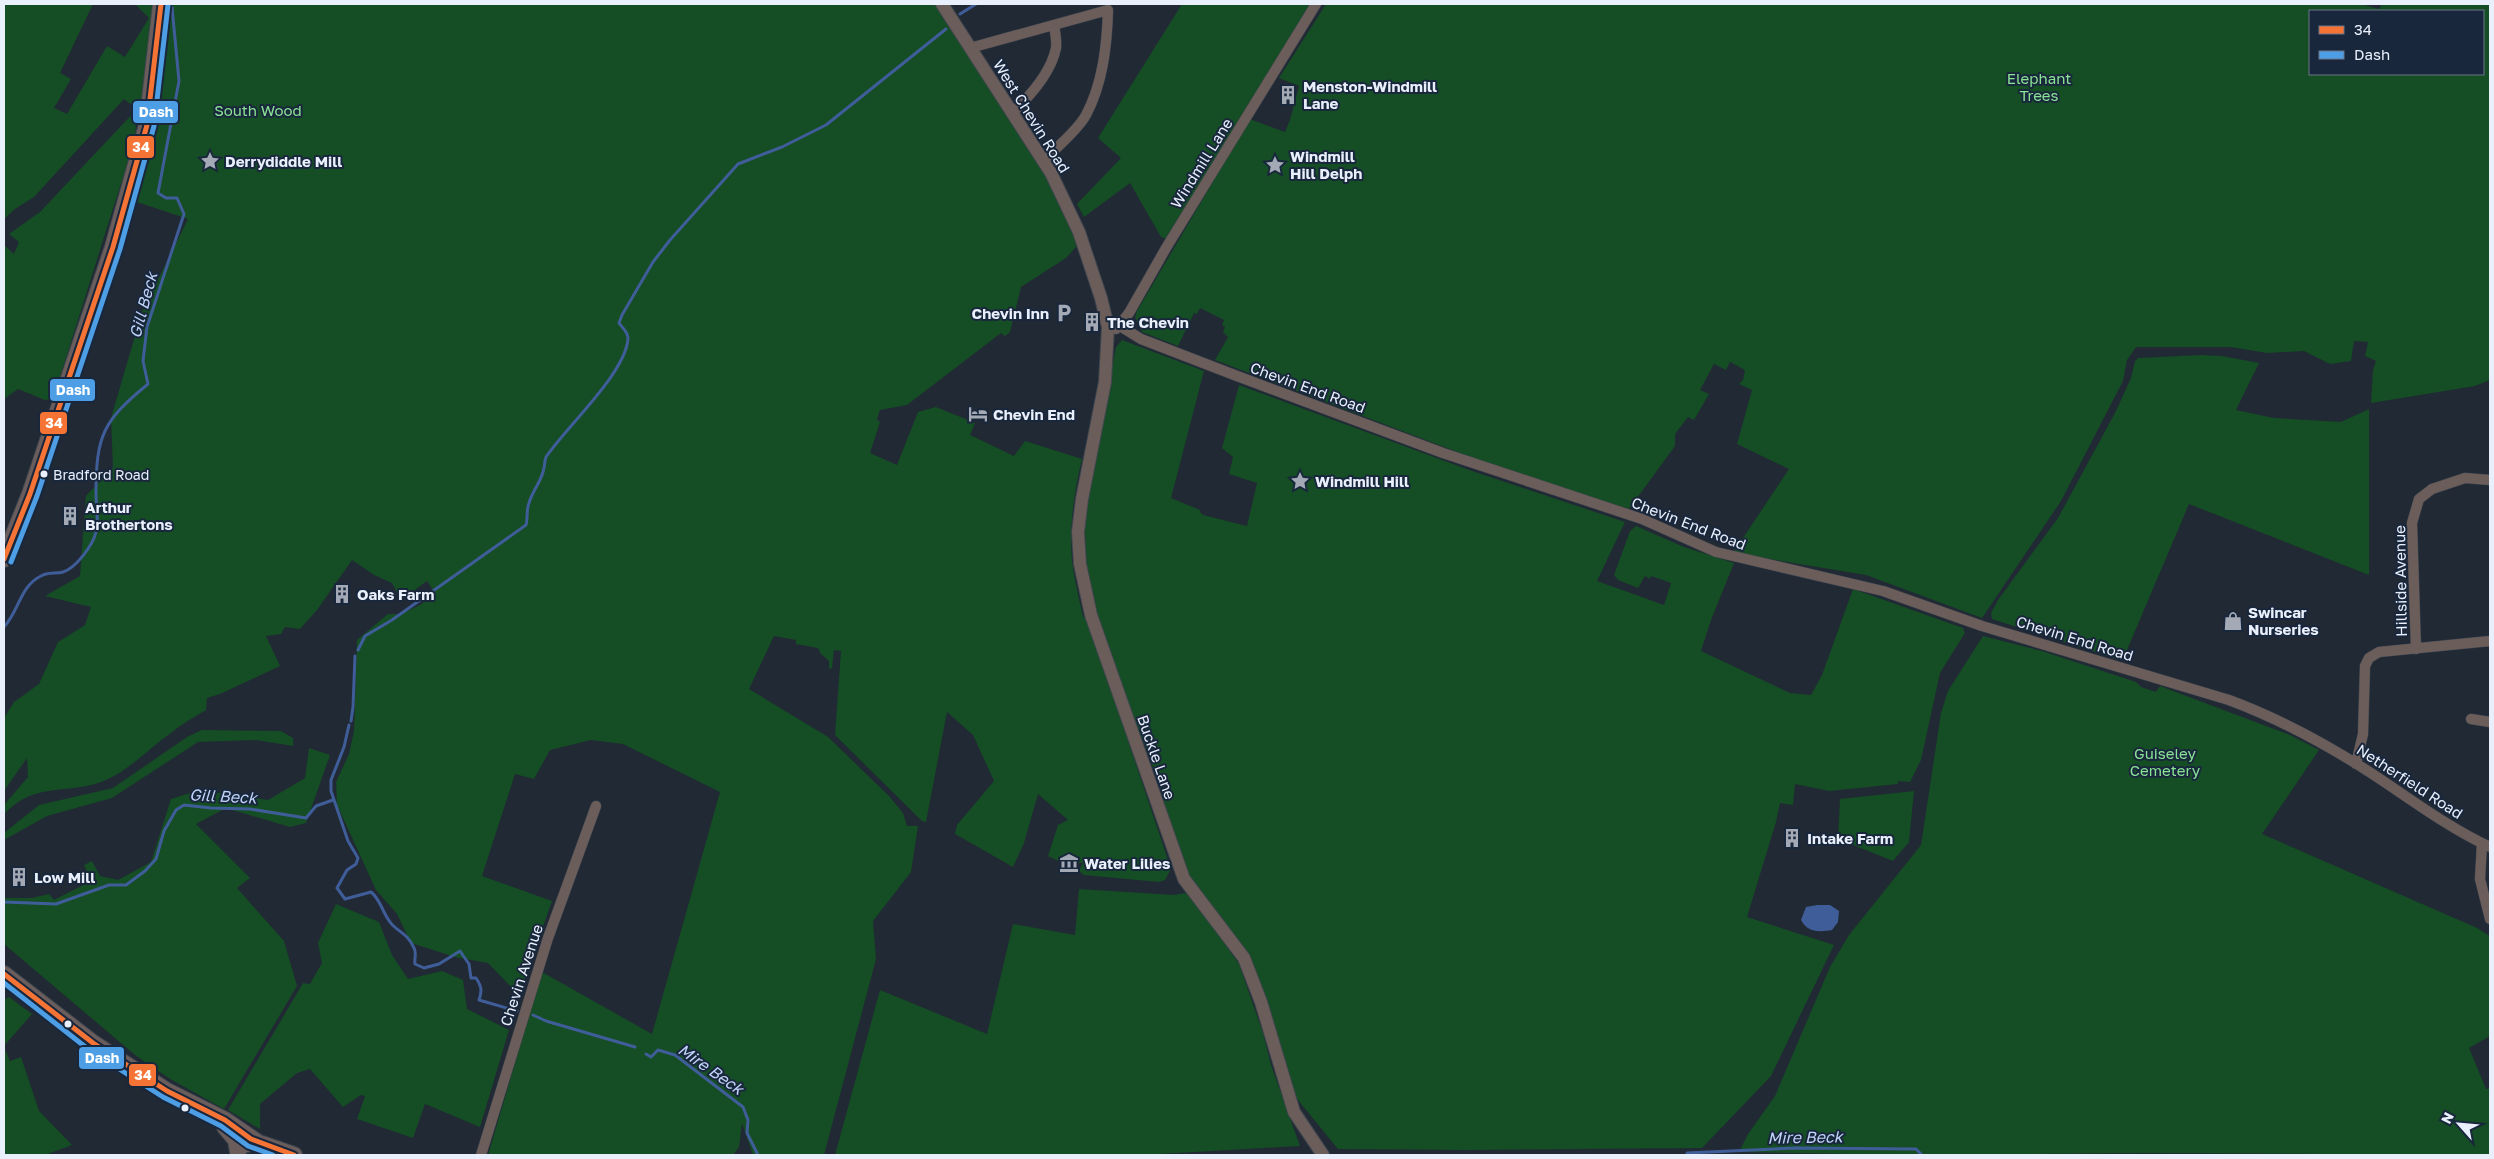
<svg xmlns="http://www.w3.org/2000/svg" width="2494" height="1159" font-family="'Golos Text',sans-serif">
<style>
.green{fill:#154d24;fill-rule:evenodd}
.water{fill:#3f5e99}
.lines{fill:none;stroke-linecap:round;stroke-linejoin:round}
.stream{stroke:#3f5e99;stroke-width:3}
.minor-casing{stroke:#3f464f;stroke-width:11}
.tertiary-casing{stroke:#3f464f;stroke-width:14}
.primary-casing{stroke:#3f464f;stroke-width:18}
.minor{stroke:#6b5d5a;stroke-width:10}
.tertiary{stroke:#6b5d5a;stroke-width:12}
.primary{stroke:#6b5d5c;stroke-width:16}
.bus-1-casing{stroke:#19273d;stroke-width:9}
.bus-2-casing{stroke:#19273d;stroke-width:9}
.bus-1{stroke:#f57335;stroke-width:5}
.bus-2{stroke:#4d9ee5;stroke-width:5}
.bus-dot{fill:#e9f0fc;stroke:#19273d;stroke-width:2}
.labels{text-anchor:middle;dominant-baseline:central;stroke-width:4;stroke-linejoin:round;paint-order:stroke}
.bus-label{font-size:14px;fill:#e9f0fc;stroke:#19273d;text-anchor:start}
.park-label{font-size:15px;fill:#8ae394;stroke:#19273d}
.poi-label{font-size:15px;font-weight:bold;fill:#e9f0fc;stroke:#19273d;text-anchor:start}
.street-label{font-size:15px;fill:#e9f0fc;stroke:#19273d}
.water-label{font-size:16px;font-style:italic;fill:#bfd3f8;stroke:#19273d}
.line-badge{stroke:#19273d;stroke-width:2}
.badge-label{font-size:14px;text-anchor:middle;font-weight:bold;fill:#fff}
</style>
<rect width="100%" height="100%" fill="#212935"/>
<path class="green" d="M4,4H93L60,73L71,79L54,108L67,114L107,46L125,57L149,18L135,4H158L148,87L137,109L135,139L53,399L45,400L18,389L4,399V245L14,254L19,242L9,234L40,212L137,109L124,99L34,197L15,209L4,219Z
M169,4H935L1043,171L1075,238L1076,247L1066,258L1021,287L1010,332L1005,336L1001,333L907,405L880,410L877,419L880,422L870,453L897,465L918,412L936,407L975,423L970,435L1014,456L1025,441L1082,459C1074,492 1069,526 1072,560C1074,579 1079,598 1083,617L1087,618L1171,869L1165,880L1159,882L1084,875L1079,871L1083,863H1078L1075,869L1048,856L1058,825L1068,820L1038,794L1024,843L1013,867L955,834L957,825L994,781L973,735L947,712L926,822L922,821L835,735L841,651L834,650L832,668L829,669V661L821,654L818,648L796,644V640L774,636L749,689L828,737L889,796L903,813L907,826H918L911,872L873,921L876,959L824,1155H753L742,1123L739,1147L733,1155H488L542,972L652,1034L720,792L623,744L591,740L550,750L534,779L515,774L482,876L552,901L519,995L488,963L455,957L411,943L397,914L376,890L337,805L336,782L349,754L354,731L357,640L388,614H401L420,605L435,593L427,581L401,600L392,583L374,575L352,560L317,610L300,629L285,627L281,634L266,636L280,666L220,694L207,698L206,710C194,717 182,724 171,733C149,748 131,769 106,780C68,796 37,780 4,814V805L28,777L27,758L4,791V718L14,702L39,684L58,642L85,625L91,607L45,596L80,576L86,496L113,467L111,418L142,312L188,219L137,202Z
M1182,4H1311L1167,239L1161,237L1130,183L1084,217L1077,204L1121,158L1098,138Z
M1326,4H2361L2379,9L2382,4H2490V380L2475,386L2371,403L2373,370L2376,361L2365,356L2368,342L2354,341L2351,361L2330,364L2304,351L2267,353L2231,347H2136L2127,360L2123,381L2061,501L1982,618L1866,575L1733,553L1789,469L1737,444L1752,390L1739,384L1743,380L1745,370L1730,362L1726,370L1714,364L1700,390L1709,394L1694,420L1688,417L1675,434V446L1629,509L1518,475L1215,360L1228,337L1223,332L1225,327L1222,325L1224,320L1200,308L1197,314L1194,313L1178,346L1142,332L1135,317L1137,311L1250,119L1285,132L1290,120L1299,86L1279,78ZM2310,11H2483V74H2310Z
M1122,340L1204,371L1171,498L1200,510V512L1203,515L1247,526L1257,483L1229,474L1233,457L1222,448L1239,385L1472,471L1625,522L1597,581L1664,605L1671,583L1651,576L1650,579L1645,576L1638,588L1618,580L1614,575L1630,531L1636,526L1684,547L1734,563L1711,620L1701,651L1790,693L1811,695L1822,675L1853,589L1963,628L1965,633L1940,673L1921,760L1910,782L1898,781V784L1829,791L1795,784L1793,805L1780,803L1776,822L1747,917L1834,945L1771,1076L1702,1148L1467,1150L1338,1149L1293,1094L1266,997L1253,969L1190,878L1178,850L1158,780L1095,617L1088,583L1084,517L1116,347Z
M2201,355L2222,356L2259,363L2236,410L2274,418L2341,422L2369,409V575L2189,504L2124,657L2121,660L2104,655V650L2098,648L2095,652L1992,619L1991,613L1998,600L2058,518L2116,411L2131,378L2135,361L2138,358Z
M1983,636L2042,651L2136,682L2141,687L2156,692L2160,686L2290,735L2319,750L2262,834L2477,928L2490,936V1036L2469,1048L2486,1089L2490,1088V1155L2147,1153L1910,1155L1739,1152L1748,1134L1775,1096L1830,967L1849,935L1921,845L1941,713L1948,691Z
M202,730L281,731L293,738V746L256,740L198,742L112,798L47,816L4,840V833L39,805L113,788L187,737Z
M309,748L330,755L306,823L290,827L226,808L196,824L250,878L237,888L284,941L297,986L224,1109L170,1079L135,1055L4,944V898H32L49,894L54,900L91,881L84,865L92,861L100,876L118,880L151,862L171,799L200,790L268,800L305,778Z
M1914,791L1909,842L1893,861L1838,839L1840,799Z
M1079,889L1174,895L1185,893L1195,902L1239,964L1263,1033L1271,1065L1300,1146L1143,1155H835L880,990L987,1034L1013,924L1075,935Z
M336,904L379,922L392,955L408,979L442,971L463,980L467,1009L509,1030L480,1127L425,1104L413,1138L357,1119L365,1096L361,1095L343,1107L310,1069L297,1073L260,1104V1129L228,1110L303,983L310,984L322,963L318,943Z
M9,997L32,1014L4,1046V1000Z
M6,1051L10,1061L21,1057L39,1111L72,1145L45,1155H4V1052Z"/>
<path class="water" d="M1817,905H1830L1839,911L1838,922L1832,930C1820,932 1808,933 1801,920L1806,907Z"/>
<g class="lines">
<path class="stream" d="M960,14L976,4
M4,627C19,611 20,586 41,576C47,572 56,574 63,572C76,568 93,545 96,532C99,521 96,505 96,494C96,435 103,421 148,384L143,361L147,327L184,214L177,198H166L158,193L179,81L172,7L170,6
M358,650L365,636L392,620L526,525C528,518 526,510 529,503C532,492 540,483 543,472C545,467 544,462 546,457C566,427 625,374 628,339C628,331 623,329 619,323L622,315L653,262L670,240L738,164L782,147L826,125L946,29
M351,721L353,707L355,656
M349,725L344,747L331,780V791L348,841L358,858L356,864L347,870L337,888L345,899L371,892C381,900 382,912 390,922C397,932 407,932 414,948C417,953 414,958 415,964L424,968L439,964L460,951L469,964L471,978H476C482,987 482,991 479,1000L517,1011
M4,902L56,904L109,885H126L145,871L156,859L164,831L176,810L184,805L211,808L250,809L306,818L316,806L333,800
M533,1015L546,1021L635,1047
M646,1054L651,1057L658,1050L675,1055L743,1107L748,1120L747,1133L758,1155
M1687,1153L1795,1148L1916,1149L1921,1154"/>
<g class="minor-casing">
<path id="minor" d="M970,48L1108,10C1107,45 1103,83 1086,115C1078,130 1056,148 1044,160
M1013,112C1030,96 1051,73 1056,48C1057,41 1055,32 1054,25
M1120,326L1141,339L1237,376L1443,453L1642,519L1716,552L1883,591L1982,626L2229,700C2280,719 2328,745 2374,775C2412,800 2449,828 2490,847
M1116,329L1129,313L1166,248L1316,4
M2416,649L2412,523L2419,499L2432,489L2465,478L2490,480
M2471,719L2490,722
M2356,764L2363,734L2365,666L2369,658L2379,652L2490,641
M2482,843L2480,879L2490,919
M481,1155L548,938L596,806"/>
</g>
<g class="tertiary-casing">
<path id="tertiary" d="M942,4L1051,173L1079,232L1101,298L1108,327L1105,382L1082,499L1078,532L1080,564L1091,615L1184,879L1244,958L1261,1002L1294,1112L1323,1155"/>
</g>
<g class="primary-casing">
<path id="primary" d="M4,559L30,494L113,247L147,125L161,4
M4,974L93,1043L167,1091L225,1120L257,1142
M225,1127L236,1140L238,1152
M247,1144C257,1140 268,1145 272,1155
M262,1144L294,1155"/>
</g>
<use href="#minor" class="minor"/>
<use href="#tertiary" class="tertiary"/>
<use href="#primary" class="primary"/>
<g class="bus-1-casing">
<path id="bus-1" d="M4,559L30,494L113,247L147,125L161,4
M4,974L93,1043L167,1091L225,1120L251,1139L294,1155"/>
</g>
<g class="bus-2-casing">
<path id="bus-2" d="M11,562L37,496L120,249L154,126L168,5
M4,983L88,1049L163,1097L221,1126L248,1146L273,1155"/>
</g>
<use href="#bus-1" class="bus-1"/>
<use href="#bus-2" class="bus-2"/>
</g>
<defs>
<g id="building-bare" transform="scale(1.5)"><path d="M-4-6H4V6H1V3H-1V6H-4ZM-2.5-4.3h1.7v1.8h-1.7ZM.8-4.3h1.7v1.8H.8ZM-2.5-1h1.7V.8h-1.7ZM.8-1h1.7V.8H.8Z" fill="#a3aab6" stroke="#19273d" stroke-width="2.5" paint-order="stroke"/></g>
<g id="sight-bare" transform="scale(1.5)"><path d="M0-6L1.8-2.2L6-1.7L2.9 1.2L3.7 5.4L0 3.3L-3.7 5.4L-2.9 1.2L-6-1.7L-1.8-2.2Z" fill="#a3aab6" stroke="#19273d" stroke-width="2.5" paint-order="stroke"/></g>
<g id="parking-bare" transform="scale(1.5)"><path d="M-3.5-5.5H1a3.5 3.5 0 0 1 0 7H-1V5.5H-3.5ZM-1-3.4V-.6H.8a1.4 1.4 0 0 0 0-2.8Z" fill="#a3aab6" stroke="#19273d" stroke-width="2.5" paint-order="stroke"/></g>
<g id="hotel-bare" transform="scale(1.5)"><path d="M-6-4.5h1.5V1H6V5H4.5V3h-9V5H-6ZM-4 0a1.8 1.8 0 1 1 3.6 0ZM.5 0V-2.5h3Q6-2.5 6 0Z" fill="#a3aab6" stroke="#19273d" stroke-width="2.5" paint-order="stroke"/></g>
<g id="shop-bare" transform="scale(1.5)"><path d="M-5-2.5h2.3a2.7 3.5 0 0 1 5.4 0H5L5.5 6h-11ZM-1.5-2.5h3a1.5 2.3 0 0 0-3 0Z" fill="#a3aab6" stroke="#19273d" stroke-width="2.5" paint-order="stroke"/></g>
<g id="museum-bare" transform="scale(1.5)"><path d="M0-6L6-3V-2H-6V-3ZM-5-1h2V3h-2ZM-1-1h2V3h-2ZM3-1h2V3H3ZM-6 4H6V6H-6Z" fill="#a3aab6" stroke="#19273d" stroke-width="2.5" paint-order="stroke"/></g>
</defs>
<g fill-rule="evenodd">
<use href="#building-bare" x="1288" y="95"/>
<use href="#sight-bare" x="210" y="161"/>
<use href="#sight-bare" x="1275" y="165"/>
<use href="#parking-bare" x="1064" y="313"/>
<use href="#building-bare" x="1092" y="322"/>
<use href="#hotel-bare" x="978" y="414"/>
<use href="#sight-bare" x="1300" y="481"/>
<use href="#building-bare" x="70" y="516"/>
<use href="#building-bare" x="342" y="594"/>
<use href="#shop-bare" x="2233" y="621"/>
<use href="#building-bare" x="1792" y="838"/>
<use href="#museum-bare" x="1069" y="863"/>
<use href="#building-bare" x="19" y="877"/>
</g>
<g class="bus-dot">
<circle cx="44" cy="474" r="4.5"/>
<circle cx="68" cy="1024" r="4.5"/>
<circle cx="185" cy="1108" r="4.5"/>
</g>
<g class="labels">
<g class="bus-label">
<text x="53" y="474">Bradford Road</text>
</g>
<g class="park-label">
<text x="2039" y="78">Elephant<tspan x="2039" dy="17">Trees</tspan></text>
<text x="258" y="110">South Wood</text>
<text x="2165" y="753">Guiseley<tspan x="2165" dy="17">Cemetery</tspan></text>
</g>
<g class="poi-label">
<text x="1303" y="86">Menston-Windmill<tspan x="1303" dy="17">Lane</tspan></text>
<text x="1290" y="156">Windmill<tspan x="1290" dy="17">Hill Delph</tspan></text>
<text x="225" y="161">Derrydiddle Mill</text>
<text x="1049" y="313" text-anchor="end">Chevin Inn</text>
<text x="1107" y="322">The Chevin</text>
<text x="993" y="414">Chevin End</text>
<text x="1315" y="481">Windmill Hill</text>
<text x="85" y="507">Arthur<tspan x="85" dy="17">Brothertons</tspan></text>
<text x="357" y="594">Oaks Farm</text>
<text x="2248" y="612">Swincar<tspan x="2248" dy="17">Nurseries</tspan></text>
<text x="1807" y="838">Intake Farm</text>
<text x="1084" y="863">Water Lilies</text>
<text x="34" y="877">Low Mill</text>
</g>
<g class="street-label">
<text transform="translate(1032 116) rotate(58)">West Chevin Road</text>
<text transform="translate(1201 163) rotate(-58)">Windmill Lane</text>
<text transform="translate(1308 387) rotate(20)">Chevin End Road</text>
<text transform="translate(1689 523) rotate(21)">Chevin End Road</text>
<text transform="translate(2400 581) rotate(-91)">Hillside Avenue</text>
<text transform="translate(2075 638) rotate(17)">Chevin End Road</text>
<text transform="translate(1157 757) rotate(71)">Buckle Lane</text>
<text transform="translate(2410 781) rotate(33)">Netherfield Road</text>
<text transform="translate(521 975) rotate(-72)">Chevin Avenue</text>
</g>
<g class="water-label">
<text transform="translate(143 305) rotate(-75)">Gill Beck</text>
<text transform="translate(223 796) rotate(3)">Gill Beck</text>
<text transform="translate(711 1069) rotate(35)">Mire Beck</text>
<text transform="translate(1805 1137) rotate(-1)">Mire Beck</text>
</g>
</g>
<g class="line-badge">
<rect x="132" y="100" width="47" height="24" rx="5" fill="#4d9ee5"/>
<rect x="126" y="135" width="29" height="24" rx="5" fill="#f57335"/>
<rect x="49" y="378" width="47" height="24" rx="5" fill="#4d9ee5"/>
<rect x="39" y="411" width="29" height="24" rx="5" fill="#f57335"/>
<rect x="78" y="1046" width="47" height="24" rx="5" fill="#4d9ee5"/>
<rect x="128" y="1063" width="29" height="24" rx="5" fill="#f57335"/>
</g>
<g class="badge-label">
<text x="156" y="117">Dash</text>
<text x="141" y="152">34</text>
<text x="73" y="395">Dash</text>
<text x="54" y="428">34</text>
<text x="102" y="1063">Dash</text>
<text x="143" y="1080">34</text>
</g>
<rect width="2494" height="1159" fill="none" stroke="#e9f0fc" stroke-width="10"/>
<rect x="2309" y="10" width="175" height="65" fill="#19273d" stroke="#6c7789"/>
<rect x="2319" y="26" width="25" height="8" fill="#f57335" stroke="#6c7789"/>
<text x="2354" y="35" font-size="15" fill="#e9f0fc">34</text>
<rect x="2319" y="51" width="25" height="8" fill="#4d9ee5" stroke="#6c7789"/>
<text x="2354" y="60" font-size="15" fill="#e9f0fc">Dash</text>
<g transform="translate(2459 1124) rotate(297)" stroke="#19273d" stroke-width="4" paint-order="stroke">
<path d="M0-4L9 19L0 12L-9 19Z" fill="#e9f0fc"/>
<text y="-8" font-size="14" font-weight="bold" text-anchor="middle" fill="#e9f0fc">N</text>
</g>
</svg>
